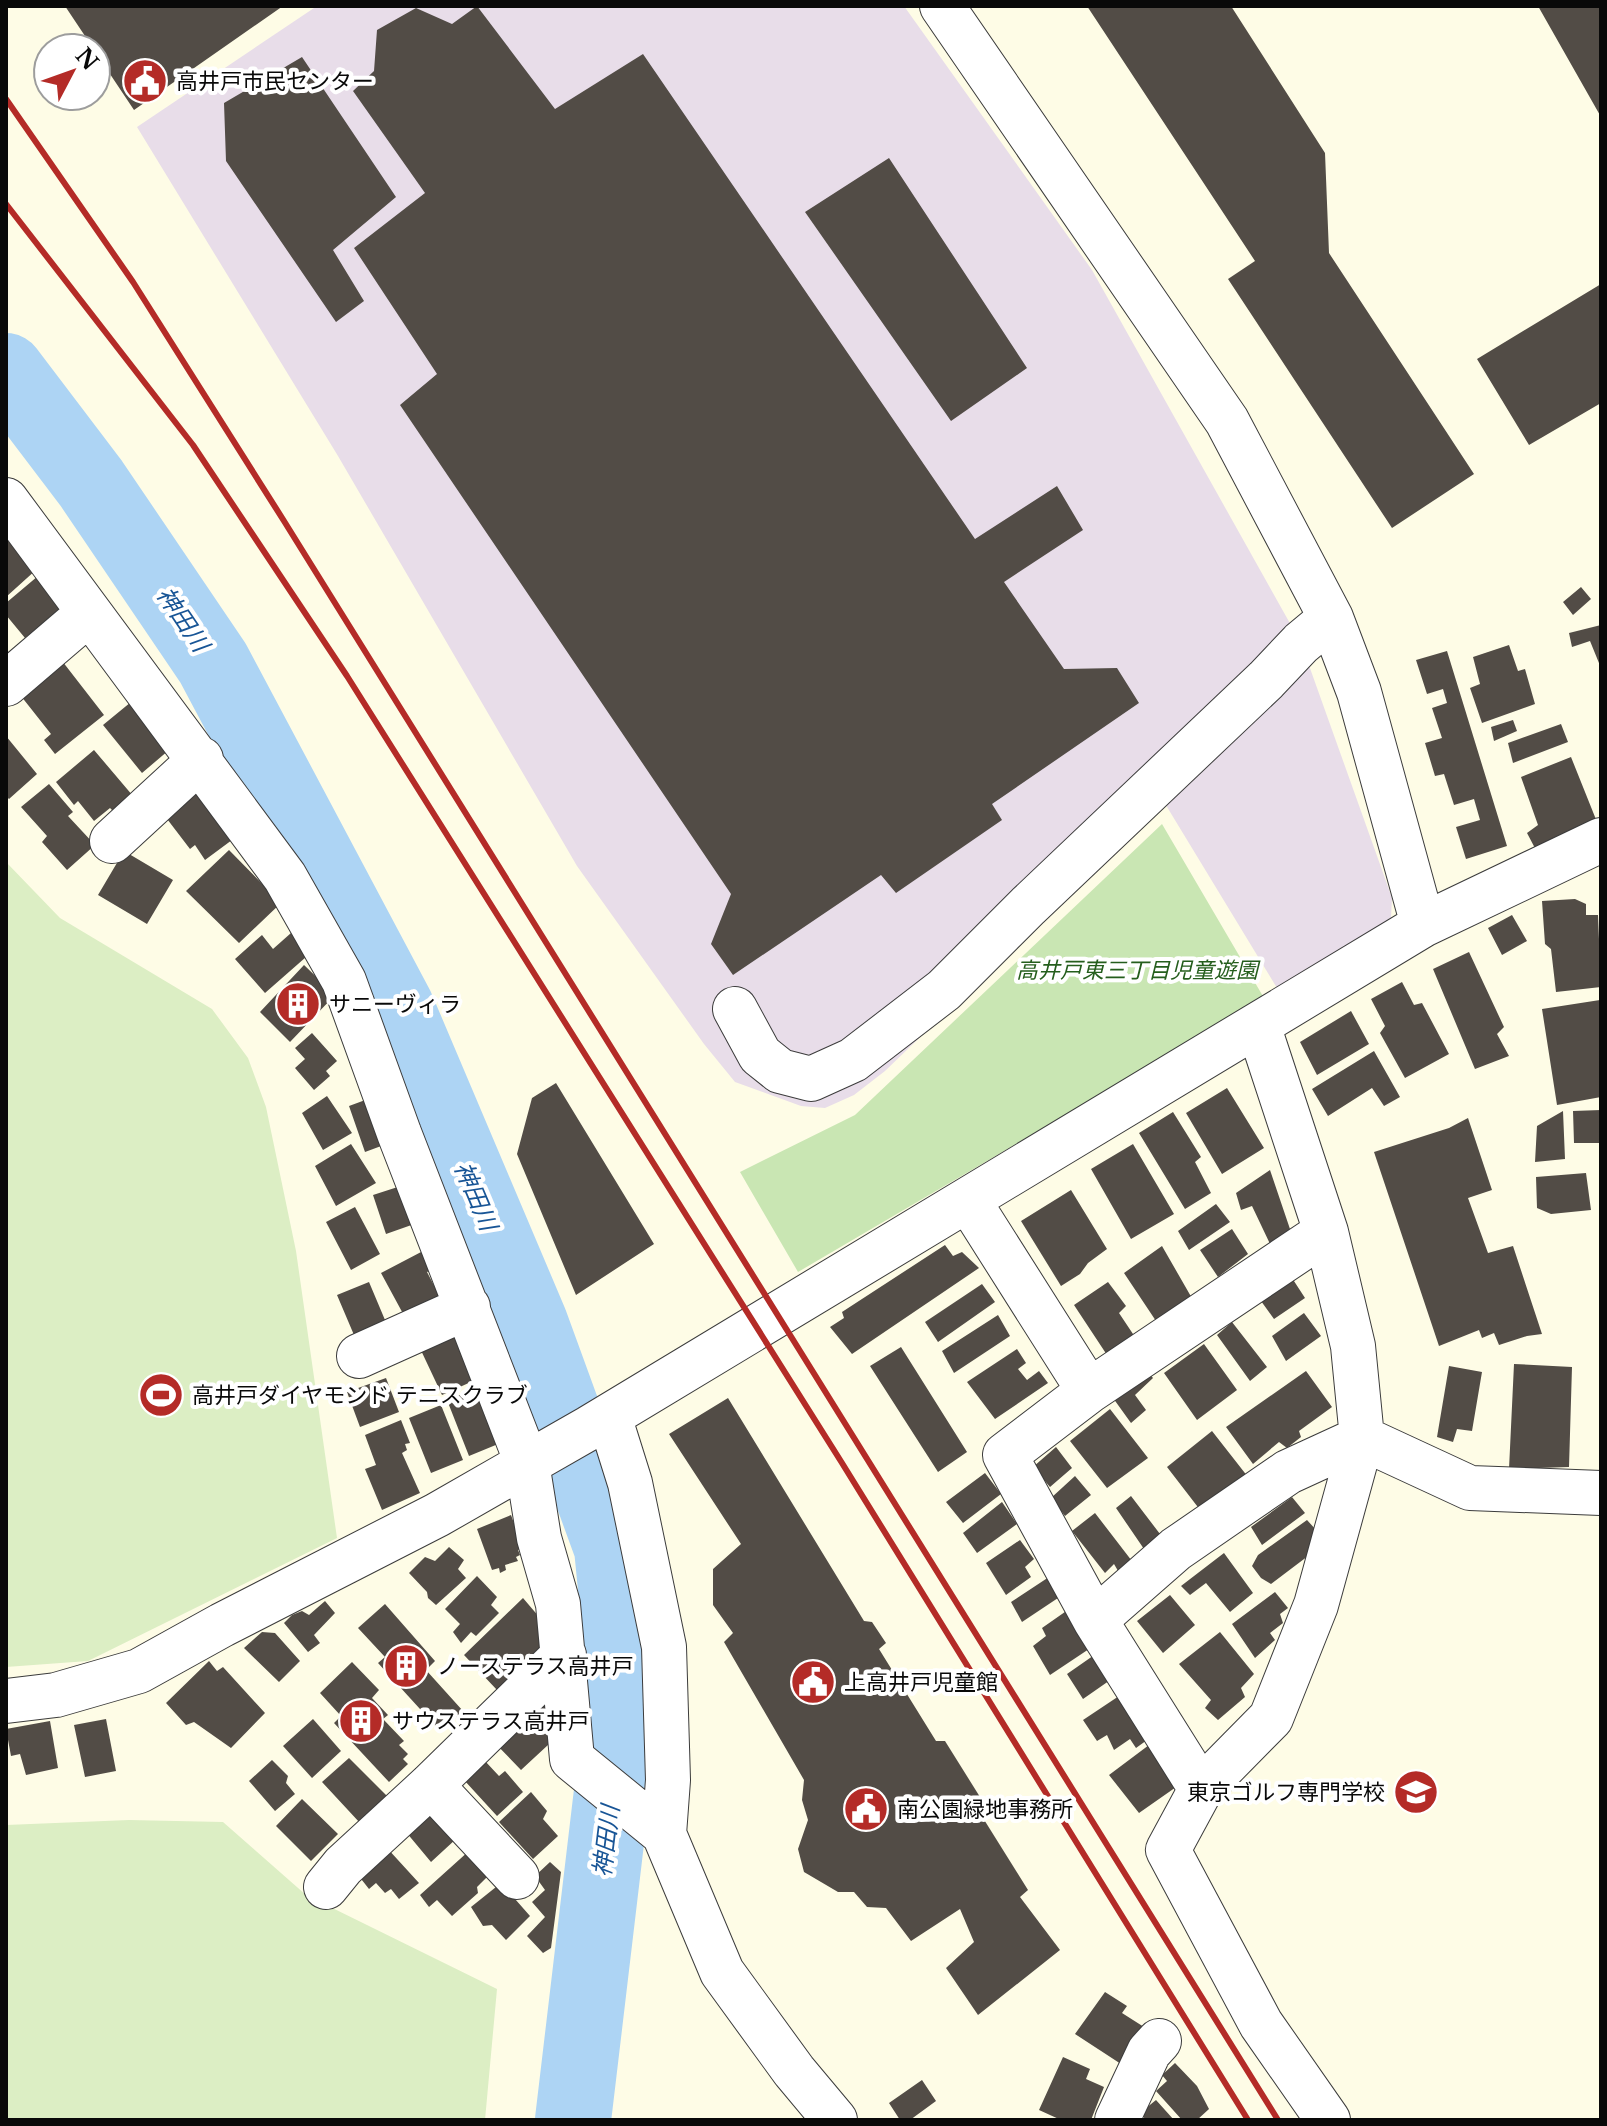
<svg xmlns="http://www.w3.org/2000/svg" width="1607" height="2126" font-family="'Libre Baskerville','Noto Sans JP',serif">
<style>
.industrial{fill:#e8dde9}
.green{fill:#c9e6b3}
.pitch{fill:#dceec4}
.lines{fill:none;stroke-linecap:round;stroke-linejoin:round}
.river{stroke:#add4f4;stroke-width:76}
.building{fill:#524c46}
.minor-casing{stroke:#3c3c3c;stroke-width:46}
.minor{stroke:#fff;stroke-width:44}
.rail{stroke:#b42b27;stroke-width:6}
.labels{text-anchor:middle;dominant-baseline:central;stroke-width:8;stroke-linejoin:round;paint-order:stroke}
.poi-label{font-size:22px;fill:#090909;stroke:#fff;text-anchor:start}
.park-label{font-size:22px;font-style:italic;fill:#255e1d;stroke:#fff}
.water-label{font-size:24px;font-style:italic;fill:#185596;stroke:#fff}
</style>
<rect width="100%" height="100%" fill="#fefce6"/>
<path class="industrial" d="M317,6H904L1092,270L1301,643L1392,898L1391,918L1277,988L1164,802L885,1071L854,1095L825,1108L801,1106L735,1082L704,1044L577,866L338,456L137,127Z"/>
<path class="green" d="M1162,824L1264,998L798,1272L740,1172L855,1115Z"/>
<path class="pitch" d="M6,862L60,918L212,1009L248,1058L266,1107L296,1251L337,1538L88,1661L6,1667Z
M129,1820L223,1822L306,1895L497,1989L485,2120H6V1825Z"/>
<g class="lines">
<path class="river" d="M6,371L91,483L213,663L396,1007L530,1323L612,1548L622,1649L615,1766L573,2120"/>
</g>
<path class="building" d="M65,6H283L134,110L96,53V48H93Z
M477,6L555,109L643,54L975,539L1057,486L1083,530L1004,582L1064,669L1117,668L1139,703L992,804L1002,820L896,893L881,875L733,975L711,944L731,894L400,405L437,374L354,248L425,193L353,91L374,71L377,30L416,8L452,24Z
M1087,6H1231L1325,153L1329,253L1474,474L1392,528L1228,279L1255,261Z
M1538,6H1601V117Z
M302,57L396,197L333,250L364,301L336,322L226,161L224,103Z
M889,158L1027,368L951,421L805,212Z
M1601,284V403L1529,445L1477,359Z
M11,539L37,569L6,597V543Z
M38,576L63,607L25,638L6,615V603Z
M1581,587L1591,599L1573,615L1563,602Z
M1601,625V668L1590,641L1572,647L1569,633Z
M1509,645L1518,671L1525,669L1535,704L1482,723L1470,688L1480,684L1473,657Z
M1447,651L1507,846L1466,859L1456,827L1480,820L1474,799L1454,805L1444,774L1435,776L1425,743L1442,738L1432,708L1447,703L1443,689L1427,694L1416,660Z
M59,657L104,715L55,754L44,740L51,734L17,691Z
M131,702L169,750L142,773L103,725Z
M1513,720L1517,731L1494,741L1491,727Z
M1561,724L1568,742L1513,763L1508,743Z
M6,736L37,774L9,799L6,796Z
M94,750L133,796L114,812L110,808L94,821L78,801L74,805L56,782Z
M1571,757L1597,822L1537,852L1527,833L1538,825L1521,777Z
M49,784L73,812L68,816L95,845L67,870L42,842L47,836L21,807Z
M193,787L232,840L205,860L195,845L190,849L161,811Z
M229,850L281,903L239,943L186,891Z
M124,851L173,880L147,924L98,895Z
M1575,899L1586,904V915H1598L1601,987L1556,992L1551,949L1545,944L1542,901Z
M1512,915L1527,941L1502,955L1488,928Z
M291,933L298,944L314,950L265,993L235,959L262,935L273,949Z
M1469,952L1504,1027L1497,1034L1509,1056L1475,1069L1433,969Z
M304,965L335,995L290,1042L260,1012Z
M1402,982L1414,1005L1422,1003L1449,1054L1405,1078L1380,1033L1385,1026L1371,999Z
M1600,1000L1601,1097L1557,1105L1542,1009Z
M1351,1011L1369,1044L1317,1075L1300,1042Z
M312,1033L337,1061L326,1071L330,1076L314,1090L295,1068L305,1059L295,1048Z
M1374,1051L1400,1097L1384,1106L1372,1088L1328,1116L1312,1089Z
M556,1083L654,1244L576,1295L517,1154L532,1098Z
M1227,1088L1264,1148L1222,1174L1186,1113Z
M327,1096L352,1133L323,1150L302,1113Z
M368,1099L392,1142L365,1152L349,1106Z
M1601,1110V1143H1574L1573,1111Z
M1563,1111L1565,1159L1535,1162L1537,1126Z
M1173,1112L1201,1157L1195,1162L1211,1193L1185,1209L1139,1133Z
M1468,1118L1492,1190L1468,1198L1488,1253L1513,1246L1542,1334L1527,1336L1499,1345L1494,1333L1482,1338L1479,1330L1439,1346L1374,1152L1449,1128Z
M351,1144L376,1183L336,1206L315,1166Z
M1133,1144L1174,1214L1131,1239L1091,1169Z
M1270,1170L1291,1232L1271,1246L1252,1206L1241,1210L1236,1193Z
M1586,1173L1591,1210L1551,1214L1537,1208L1536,1177Z
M407,1184L420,1222L386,1234L373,1195Z
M1071,1190L1107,1249L1088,1263L1080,1274L1061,1286L1021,1221Z
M1216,1204L1230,1222L1189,1250L1178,1231Z
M355,1207L380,1254L351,1270L326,1222Z
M1232,1229L1248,1254L1218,1277L1200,1250Z
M945,1245L953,1256L962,1252L979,1268L852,1354L830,1327L844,1318L842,1312Z
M1162,1246L1193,1300L1158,1324L1124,1273Z
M423,1251L432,1270L427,1272L443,1303L407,1321L381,1273Z
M1292,1278L1305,1298L1274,1319L1261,1301Z
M369,1282L385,1320L354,1335L337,1295Z
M1108,1282L1126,1306L1119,1313L1135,1337L1107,1355L1074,1305Z
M982,1284L995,1302L938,1342L925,1322Z
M1304,1313L1321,1336L1286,1361L1272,1336Z
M998,1315L1010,1336L954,1373L942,1351Z
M1232,1322L1267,1367L1250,1381L1217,1335Z
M459,1326L482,1377L442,1395L418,1344Z
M1204,1344L1237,1390L1197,1420L1164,1373Z
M901,1347L967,1452L938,1472L870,1366Z
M1017,1349L1026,1363L1018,1369L1027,1380L1039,1371L1048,1383L995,1419L967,1382Z
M1514,1364L1572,1367L1569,1467L1509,1469Z
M1449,1366L1482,1372L1472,1431L1457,1429L1453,1442L1437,1437Z
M1147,1371L1153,1378L1135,1395L1146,1410L1131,1423L1113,1398Z
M1306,1371L1332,1407L1299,1431L1301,1437L1287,1448L1279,1442L1253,1464L1226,1427Z
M386,1378L399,1412L360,1427L347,1392Z
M481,1387L503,1442L469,1456L447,1400Z
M728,1398L864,1621L872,1622L886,1643L879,1649L936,1741H945L985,1805L978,1810L1028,1890L1020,1897L1060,1950L978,2015L946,1968L974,1942L960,1909L911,1941L886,1908L867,1907L854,1892H838L804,1872L798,1849L808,1820L802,1800L804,1780L724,1642L733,1633L713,1605V1569L741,1544L669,1434Z
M441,1405L463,1460L431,1473L409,1418Z
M1110,1409L1148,1458L1107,1488L1070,1441Z
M401,1420L410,1443L405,1444L407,1450L402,1453L420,1493L382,1510L365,1469L376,1465L365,1435Z
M1212,1431L1248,1477L1204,1515L1167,1467Z
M1056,1447L1072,1468L1050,1487L1033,1467Z
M985,1473L1001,1494L963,1523L946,1502Z
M1075,1476L1091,1495L1065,1516L1051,1498Z
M1131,1496L1160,1534L1144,1549L1116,1508Z
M1292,1497L1305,1513L1262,1545L1251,1527Z
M1002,1502L1017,1524L977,1553L963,1533Z
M1095,1513L1135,1565L1121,1576L1114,1564L1105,1573L1072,1531Z
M511,1515L523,1548L518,1550L520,1555L516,1557L518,1561L505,1565L506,1570L500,1573L499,1568L492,1570L477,1529Z
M1307,1520L1317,1531L1308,1556L1271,1584L1261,1578L1252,1566L1258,1555Z
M1020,1540L1034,1559L1025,1567L1031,1577L1006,1595L986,1563Z
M449,1547L464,1560L458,1569L466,1578L436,1605L428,1598L427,1592L409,1573L425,1557L435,1561Z
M1224,1553L1253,1593L1230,1612L1206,1583L1190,1595L1181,1586Z
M1052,1575L1064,1594L1022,1622L1011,1602Z
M477,1576L497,1597L491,1605L499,1613L476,1636L471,1632L461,1643L453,1632L460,1624L445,1609Z
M1275,1592L1288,1608L1280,1614L1283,1623L1270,1633L1275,1640L1255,1658L1232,1624Z
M1170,1595L1195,1625L1163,1653L1137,1621Z
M523,1598L540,1618L546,1644L497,1690L464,1655Z
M325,1601L335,1613L314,1635L320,1643L308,1652L284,1623L292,1615L302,1611L309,1615Z
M385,1604L435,1661L426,1670L463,1711L441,1732L378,1663L385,1657L358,1628Z
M1072,1607L1095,1645L1050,1675L1033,1646L1046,1636L1042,1628Z
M262,1632L275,1633L300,1661L279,1682L244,1648Z
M1220,1632L1254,1674L1241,1688L1245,1697L1218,1720L1205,1708L1211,1700L1179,1664Z
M1100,1651L1116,1676L1083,1699L1067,1674Z
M209,1661L217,1671L223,1667L265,1713L231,1748L194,1722L186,1725L166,1703Z
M352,1662L379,1690L372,1698L388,1715L383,1719L404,1741L399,1745L408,1754L403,1759L408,1764L389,1782L334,1723L341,1716L320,1693Z
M1125,1692L1154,1735L1136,1748L1130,1739L1114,1750L1107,1735L1097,1741L1083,1720Z
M540,1695L562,1732L521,1770L492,1740Z
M106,1719L116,1771L85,1777L74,1725Z
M313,1719L341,1751L312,1778L283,1746Z
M50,1721L58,1768L26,1775L20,1754L11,1756L6,1729Z
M1149,1745L1179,1785L1139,1813L1109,1775Z
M349,1758L389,1798L360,1823L322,1782Z
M272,1760L288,1776L286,1783L295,1794L275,1811L249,1781Z
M485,1761L499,1776L505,1771L523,1792L497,1816L464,1780Z
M531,1792L547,1811L543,1819L558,1836L533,1859L499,1822Z
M302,1799L338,1834L311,1861L276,1826Z
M432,1809L456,1839L431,1862L406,1832Z
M387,1848L419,1883L399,1899L391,1889L385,1893L376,1883L369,1889L358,1875Z
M470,1850L490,1874L477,1887L478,1893L452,1916L437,1900L429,1907L420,1895Z
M550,1862L561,1872L551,1948L543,1953L527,1936L545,1917L532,1902L545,1890L535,1876Z
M501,1883L530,1916L506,1940L492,1925L483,1926L471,1907Z
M1105,1992L1127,2006L1122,2013L1144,2027L1121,2064L1075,2034Z
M1063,2057L1090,2069L1086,2079L1104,2087L1091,2120H1061L1039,2110Z
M1175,2063L1197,2086L1209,2109L1197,2120H1182L1156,2091L1167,2081L1162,2075Z
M922,2080L936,2101L910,2120H900L889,2103Z
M1156,2100L1174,2120H1146L1140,2113Z"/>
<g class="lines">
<g class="minor-casing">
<path id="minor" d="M942,6L1227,421L1331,618L1359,692L1423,925
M6,500L285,877L344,981L399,1133L527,1463L539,1538L558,1604L572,1759L664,1834
M6,684L89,613
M112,841L201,759
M735,1009L760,1055L780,1071L811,1079L853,1060L944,990L1028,906L1266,680L1301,643L1331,618
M1258,1025L1326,1232L1353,1346L1362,1438L1316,1605L1271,1718L1201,1789L1168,1850L1261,2024L1328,2120
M968,1200L1089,1391
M359,1356L468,1307
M609,1416L630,1483L664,1647L668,1780L664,1834L722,1972L794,2071L835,2120
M1095,1620L1176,1549L1288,1472L1362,1438L1470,1488L1601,1493
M6,1701L56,1695L139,1671L222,1625L437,1515L589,1428L1423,925L1601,840
M431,1785L517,1877
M1201,1789L1095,1620L1005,1455L1089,1391L1326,1232
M326,1887L343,1866L431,1785L564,1655
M1117,2120L1149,2052L1159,2041"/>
</g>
<use href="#minor" class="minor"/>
<path class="rail" d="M6,99L133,282L284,521L1278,2120
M6,204L193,445L347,676L842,1463L1248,2120"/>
</g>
<defs>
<g id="civic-disc" transform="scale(2.3)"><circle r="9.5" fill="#b42b27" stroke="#fff"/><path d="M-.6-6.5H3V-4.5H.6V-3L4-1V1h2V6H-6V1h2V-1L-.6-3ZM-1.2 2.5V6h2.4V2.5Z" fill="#fff"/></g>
<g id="building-disc" transform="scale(2.3)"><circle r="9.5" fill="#b42b27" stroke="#fff"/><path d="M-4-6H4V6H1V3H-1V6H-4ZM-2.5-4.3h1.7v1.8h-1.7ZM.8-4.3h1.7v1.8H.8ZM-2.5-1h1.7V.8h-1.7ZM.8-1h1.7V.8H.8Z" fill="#fff"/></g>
<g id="stadium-disc" transform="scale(2.3)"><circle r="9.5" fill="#b42b27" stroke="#fff"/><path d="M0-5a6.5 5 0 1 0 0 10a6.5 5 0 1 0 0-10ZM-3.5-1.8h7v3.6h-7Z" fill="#fff"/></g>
<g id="university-disc" transform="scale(2.3)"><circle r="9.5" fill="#b42b27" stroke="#fff"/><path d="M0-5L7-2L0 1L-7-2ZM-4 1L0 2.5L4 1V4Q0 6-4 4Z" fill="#fff"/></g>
</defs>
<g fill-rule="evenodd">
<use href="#civic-disc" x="145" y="81"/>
<use href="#building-disc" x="298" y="1004"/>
<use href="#stadium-disc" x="161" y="1395"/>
<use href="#building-disc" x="406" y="1666"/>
<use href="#civic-disc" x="813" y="1682"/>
<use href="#building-disc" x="361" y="1721"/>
<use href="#university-disc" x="1416" y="1792"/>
<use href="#civic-disc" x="866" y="1809"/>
</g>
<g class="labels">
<g class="poi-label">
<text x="176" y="81">高井戸市民センター</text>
<text x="329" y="1004">サニーヴィラ</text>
<text x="192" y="1395">高井戸ダイヤモンド テニスクラブ</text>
<text x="437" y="1666">ノーステラス高井戸</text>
<text x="844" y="1682">上高井戸児童館</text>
<text x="392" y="1721">サウステラス高井戸</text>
<text x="1385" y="1792" text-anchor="end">東京ゴルフ専門学校</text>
<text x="897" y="1809">南公園緑地事務所</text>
</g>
<g class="park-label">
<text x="1137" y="970">高井戸東三丁目児童遊園</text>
</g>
<g class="water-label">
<text transform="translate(183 619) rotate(56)">神田川</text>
<text transform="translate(476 1196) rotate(67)">神田川</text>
<text transform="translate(606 1841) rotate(-83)">神田川</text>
</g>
</g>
<rect width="1607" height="2126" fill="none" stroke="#090909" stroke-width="16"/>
<g transform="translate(72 72) rotate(49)"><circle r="38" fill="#ffffff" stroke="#9d9d9d" stroke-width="2"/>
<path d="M0-6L14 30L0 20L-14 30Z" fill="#b42b27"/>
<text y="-12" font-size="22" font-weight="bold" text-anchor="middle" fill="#090909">N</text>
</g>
</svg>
